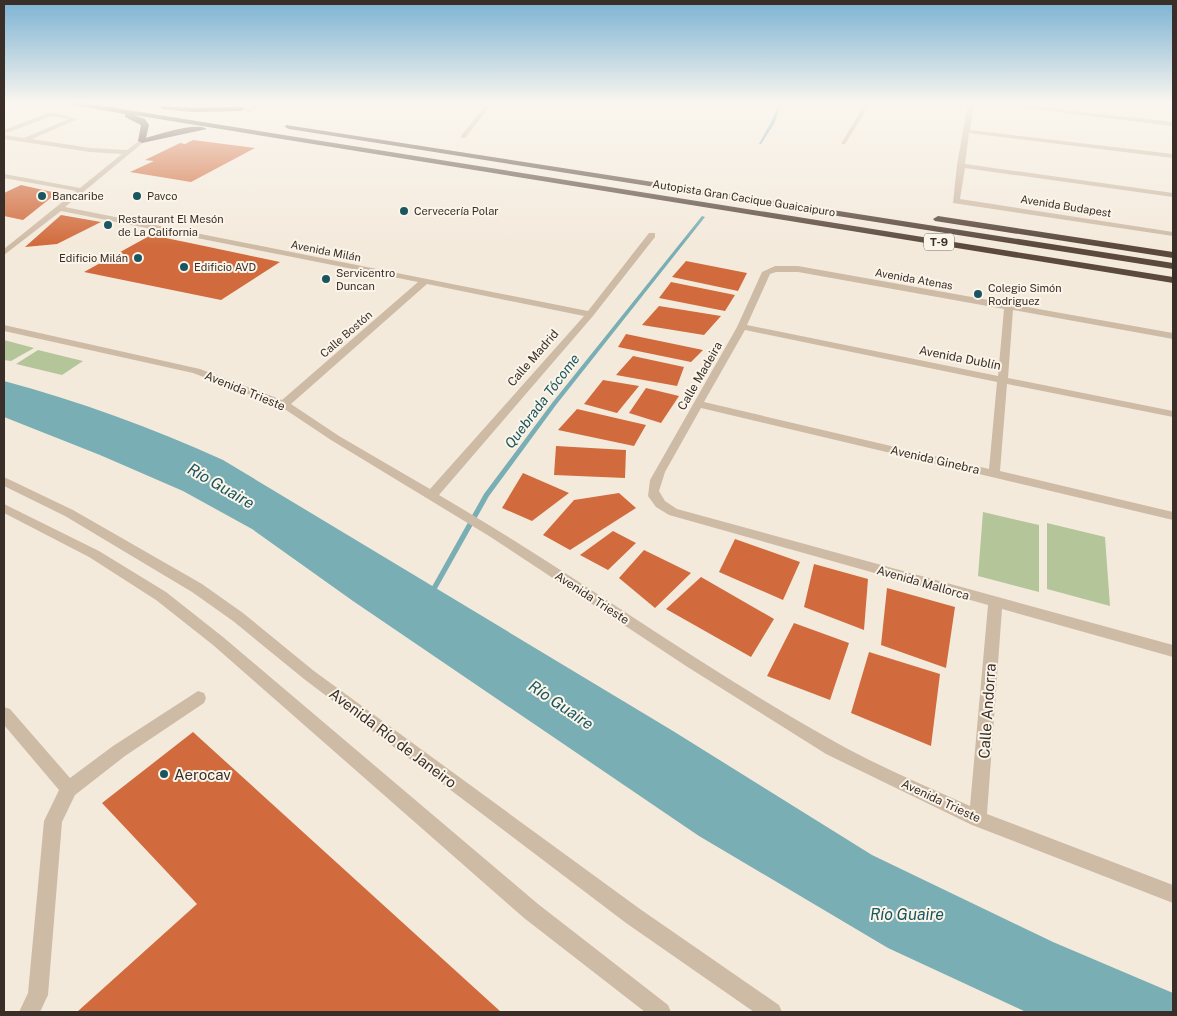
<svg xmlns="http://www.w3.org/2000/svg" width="1177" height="1016" font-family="'Public Sans',sans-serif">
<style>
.green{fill:#b4c59a}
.water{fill:#78aeb4}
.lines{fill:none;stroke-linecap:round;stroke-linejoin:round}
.stream{fill:#78aeb4;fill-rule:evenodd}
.building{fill:#d16b3d}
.minor{fill:#cebba6;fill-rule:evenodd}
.highway{fill:#5b493e;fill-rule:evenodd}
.poi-dot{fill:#19565f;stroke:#fbf4e9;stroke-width:2}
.labels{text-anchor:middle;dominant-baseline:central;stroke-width:4;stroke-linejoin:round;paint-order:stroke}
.far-poi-label{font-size:11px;fill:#392f28;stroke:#fbf4e9;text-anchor:start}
.far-street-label{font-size:11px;fill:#392f28;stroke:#fbf4e9}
.shield{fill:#fbf4e9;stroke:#736a62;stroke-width:1}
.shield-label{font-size:11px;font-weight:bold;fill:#392f28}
.street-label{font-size:12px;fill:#392f28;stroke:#fbf4e9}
.water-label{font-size:14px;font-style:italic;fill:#19565f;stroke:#fbf4e9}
.near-street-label{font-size:15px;fill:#392f28;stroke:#fbf4e9}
.near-poi-label{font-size:15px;fill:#392f28;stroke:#fbf4e9;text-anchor:start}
.near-water-label{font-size:16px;font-style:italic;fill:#19565f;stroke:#fbf4e9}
</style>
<rect width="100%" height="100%" fill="#f4eadc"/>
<path class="green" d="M4,340L34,348L11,361L4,360Z
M38,350L83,361L62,375L16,364Z
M983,512L1039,525V592L978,576Z
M1047,523L1105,537L1110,606L1047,589Z"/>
<path class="water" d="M4,381C78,401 153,428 223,460L673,731L872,855L1053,942L1173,993V1012H1026L888,948L699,836L353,601L252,529L183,491L100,455L4,417Z"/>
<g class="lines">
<path class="stream" d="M780,103H782L774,124L761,144H759L770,124Z
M702,216L705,217L556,405L489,496L434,594H430L429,592L484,494L552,403Z"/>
</g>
<path class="building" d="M193,140L255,148L191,182L130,172L154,161L145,160L180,143L185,144Z
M21,185L57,193L23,220L4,216V193Z
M61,215L101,222L57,244L25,247Z
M151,235L190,243L280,262L221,300L84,272Z
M686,261L747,273L738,291L672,277Z
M671,282L735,295L725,311L659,298Z
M659,306L721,316L704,335L642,325Z
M626,334L703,350L691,362L618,347Z
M633,356L684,367L677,386L616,375Z
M603,380L639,386L617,413L584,404Z
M646,388L679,396L661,423L629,413Z
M577,409L646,425L634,446L558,430Z
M556,446L626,450L625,478L554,475Z
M523,473L569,493L532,521L502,508Z
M619,493L636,508L570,550L543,535L574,500Z
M613,531L636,543L608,570L580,555Z
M735,539L800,562L783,600L719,572Z
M644,550L691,573L655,608L619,578Z
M814,564L868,579L864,630L804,607Z
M701,577L774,619L751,657L666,609Z
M887,588L955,607L946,668L881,645Z
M794,623L849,643L830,700L767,676Z
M869,652L940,674L931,746L851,713Z
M193,732L501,1012H77L197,904L102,803Z"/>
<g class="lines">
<path class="minor" d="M258,103H264L251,112H247V110Z
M487,103H493L465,138H461V136Z
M865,103H871L845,144H841Z
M968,103H974L970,130L1173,154V158L969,133L965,164L1173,193V197L965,168L960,199L1173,232V236L953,203L957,165Z
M984,103H999L1173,122V126Z
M51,112L78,119L32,139L90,148L127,150L140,140L145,141L65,207L588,311L649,233H655V237L593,316L439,495C574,574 700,667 837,743C880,767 926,786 970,806L988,605L669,515L656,507L648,496L650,480L737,327L762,272L775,266H798L1173,333V339L1013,310L1008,378L1173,411V417L1007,384L1000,471L1173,512V520L701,408L665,472L659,491L665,501L677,509L1173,645V657L1002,609L987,814L1173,885V903L972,825L826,754L686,666L489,536L331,440L280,406L193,373L4,331V325L200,369L282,400L418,282L61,211L4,255V249L76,191L4,178V174L80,188L122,154L90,152L4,139V135L24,138L69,119L51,116L4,134V130ZM776,272H798L1004,309L998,376L747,325L770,274ZM427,284L584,316L430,489L339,436L291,404ZM745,330L997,382L989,469L704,402Z
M4,477L73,510L202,584L243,613L314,671L640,909L779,1005L782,1012H754L626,923L304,679L233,621L192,592L65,516L4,486Z
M4,504L99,551L166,592L223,637L538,904L668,1005L671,1012H645L524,918L213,645L156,600L89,557L4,513Z
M198,691L204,693L206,698L204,703L125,756L75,795L62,822L48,995L40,1012H19L28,993L44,821L59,790L4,725V707L10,709L70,778L113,746Z"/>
<path class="highway" d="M70,103H84L1173,277V283L134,115L145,119L149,125L146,138C160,134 196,122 207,129L142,143L138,141L141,125L125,117V114L73,105Z
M160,106L192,108L241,107L245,109L241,111L192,112L162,109Z
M286,125L1173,263V269L289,129L285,127Z
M938,216L1173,252V258L935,221L933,219Z"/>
</g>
<linearGradient id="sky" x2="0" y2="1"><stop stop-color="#7bb2d3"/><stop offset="0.42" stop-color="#faf6ef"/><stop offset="1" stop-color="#faf6ef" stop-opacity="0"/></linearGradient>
<rect width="1177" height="245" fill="url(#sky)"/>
<g class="poi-dot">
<circle cx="42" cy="196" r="5"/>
<circle cx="137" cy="196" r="5"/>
<circle cx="404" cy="211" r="5"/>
<circle cx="108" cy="225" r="5"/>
<circle cx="138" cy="258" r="5"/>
<circle cx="184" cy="267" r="5"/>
<circle cx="326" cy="279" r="5"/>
<circle cx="978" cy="294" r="5"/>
<circle cx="164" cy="774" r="5"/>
</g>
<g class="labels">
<g class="far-poi-label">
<text x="52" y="196">Bancaribe</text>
<text x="147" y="196">Pavco</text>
<text x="414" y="211">Cervecería Polar</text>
<text x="118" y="219">Restaurant El Mesón<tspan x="118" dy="13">de La California</tspan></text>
<text x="128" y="258" text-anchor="end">Edificio Milán</text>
<text x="194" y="267">Edificio AVD</text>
<text x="336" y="273">Servicentro<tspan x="336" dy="13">Duncan</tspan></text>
<text x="988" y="288">Colegio Simón<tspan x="988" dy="13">Rodriguez</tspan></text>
</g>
<g class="far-street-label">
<text transform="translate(744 198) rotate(9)">Autopista Gran Cacique Guaicaipuro</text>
<text transform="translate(1066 206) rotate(9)">Avenida Budapest</text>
<text transform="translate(326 251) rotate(11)">Avenida Milán</text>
<text transform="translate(914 279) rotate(10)">Avenida Atenas</text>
<text transform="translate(346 334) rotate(-41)">Calle Bostón</text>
</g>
<rect class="shield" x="924" y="233.5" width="30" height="17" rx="4"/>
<g class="shield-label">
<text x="939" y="242">T-9</text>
</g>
<g class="street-label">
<text transform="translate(533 358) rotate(-49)">Calle Madrid</text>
<text transform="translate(960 358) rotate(11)">Avenida Dublín</text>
<text transform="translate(700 376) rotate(-60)">Calle Madeira</text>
<text transform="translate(245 391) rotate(22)">Avenida Trieste</text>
<text transform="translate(935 460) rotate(13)">Avenida Ginebra</text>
<text transform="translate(923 583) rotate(16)">Avenida Mallorca</text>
<text transform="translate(592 598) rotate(33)">Avenida Trieste</text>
<text transform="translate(941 801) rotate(25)">Avenida Trieste</text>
</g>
<g class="water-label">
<text transform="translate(542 401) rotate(-53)">Quebrada Tócome</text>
</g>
<g class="near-street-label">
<text transform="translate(987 711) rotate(-86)">Calle Andorra</text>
<text transform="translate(393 738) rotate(37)">Avenida Río de Janeiro</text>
</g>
<g class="near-poi-label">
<text x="174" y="774">Aerocav</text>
</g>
<g class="near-water-label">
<text transform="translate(221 486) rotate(30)">Río Guaire</text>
<text transform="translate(561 705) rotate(34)">Río Guaire</text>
<text x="907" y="914">Río Guaire</text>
</g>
</g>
<rect width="1177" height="1016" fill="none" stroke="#392f28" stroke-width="10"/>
</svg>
